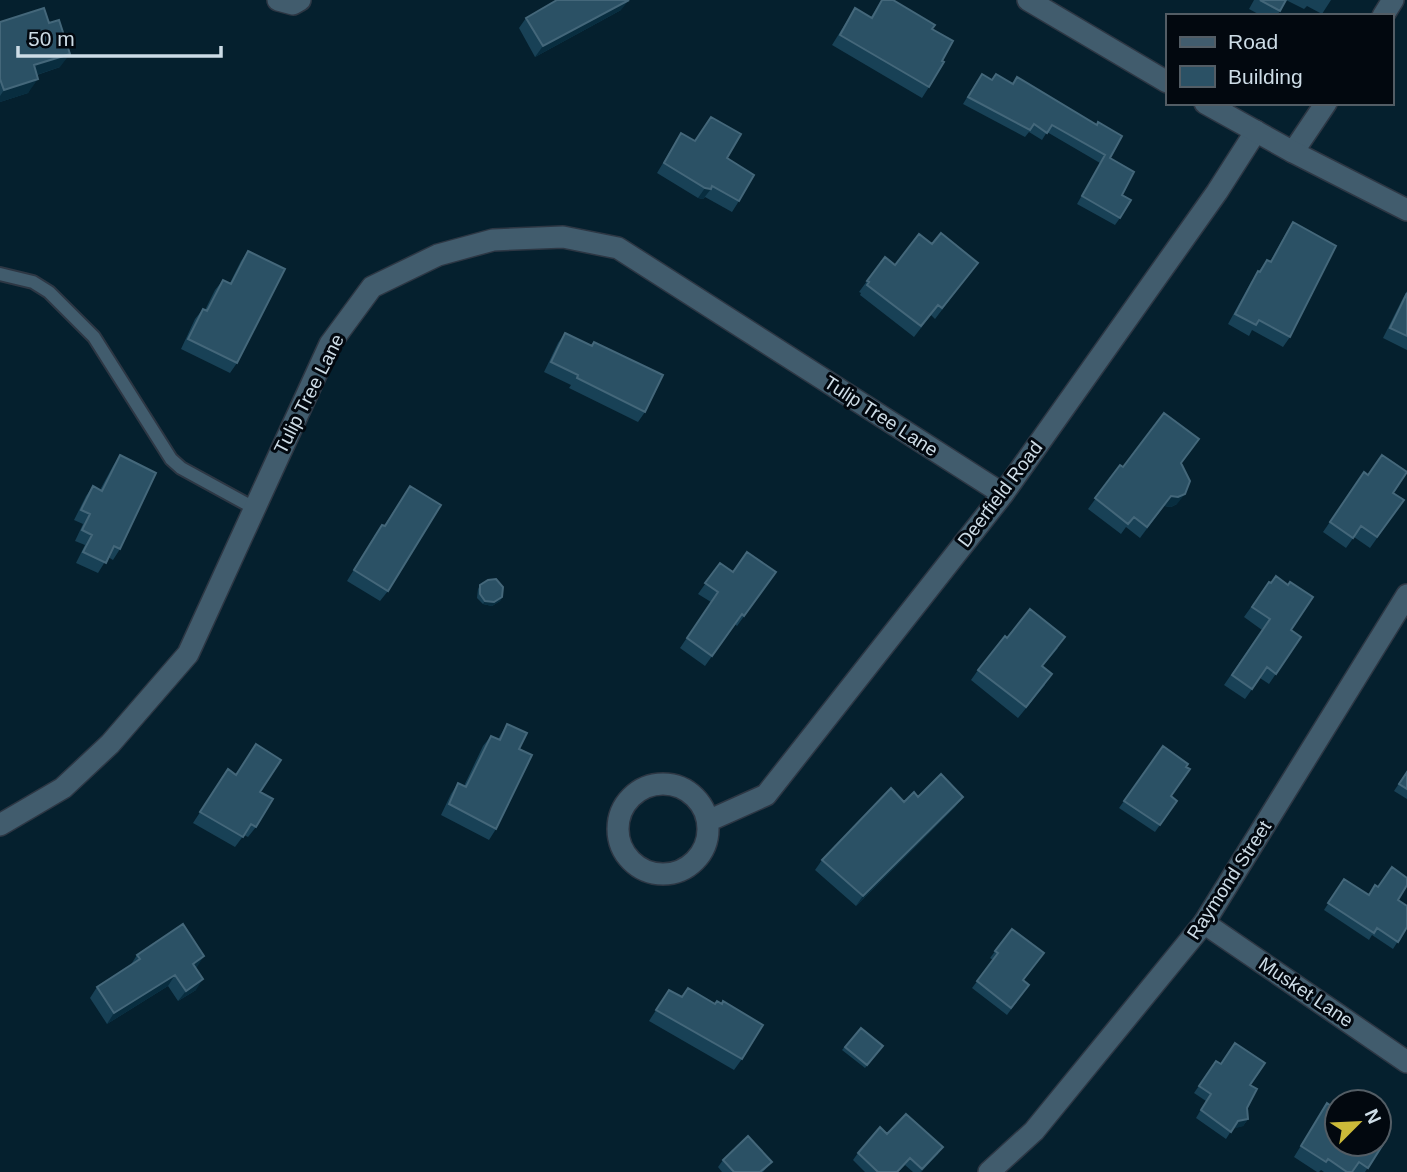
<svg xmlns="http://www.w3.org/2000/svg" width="1407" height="1172" font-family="Arial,sans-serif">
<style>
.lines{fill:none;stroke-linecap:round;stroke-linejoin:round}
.lane-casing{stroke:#2d3744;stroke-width:16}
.street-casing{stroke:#2d3744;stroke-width:24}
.secondary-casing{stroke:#2d3744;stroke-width:24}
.lane{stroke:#415c6d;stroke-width:12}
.street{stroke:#415c6d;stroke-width:21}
.secondary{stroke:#415c6d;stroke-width:21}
.wall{fill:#184156}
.shaded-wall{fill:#082d3f}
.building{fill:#2b5165;stroke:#44677a;stroke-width:2}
.labels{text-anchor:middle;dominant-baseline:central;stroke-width:6;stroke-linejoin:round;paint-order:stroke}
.street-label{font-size:19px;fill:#cddce6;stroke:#02080f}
</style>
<rect width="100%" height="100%" fill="#05202e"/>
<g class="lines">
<g class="lane-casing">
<path id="lane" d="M0,274L33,282L49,292L94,337L171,459L181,468L254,508"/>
</g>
<g class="street-casing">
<path id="street" d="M278,0L293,4L300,0
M1383,16L1393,0
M1293,152L1326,103
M618 829a45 45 0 1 1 90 0a45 45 0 1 1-90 0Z
M708,821L766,795L1003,494L1217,192L1256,131
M0,825L63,788L110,744L188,654L330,344L372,287L438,255L493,240L563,237L618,248L1003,494
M1204,923L1407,1062"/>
</g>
<g class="secondary-casing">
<path id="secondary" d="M1028,0L1167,82
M1205,103L1293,152L1407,210
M989,1172L1034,1131L1204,923L1407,595"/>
</g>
<use href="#lane" class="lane"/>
<use href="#street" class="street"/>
<use href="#secondary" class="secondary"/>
</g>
<path class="wall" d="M882,0L932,29L942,61L929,87L922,98L832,45L855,8L871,17Z
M1254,0H1331L1322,14L1307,6L1304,9L1286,0L1277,16H1262L1249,9Z
M621,10L535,57L519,28L526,18Z
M0,22L60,67L37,75L28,93L0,102Z
M1017,77L1110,158L1122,195L1120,218L1115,225L1077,204L1100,163L1047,132L1042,140L1029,132L1025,137L963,104L977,81L991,80L1013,84Z
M711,117L727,158L739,201L732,212L705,197L703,199L698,198L657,173L681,133L695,141Z
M1293,222L1290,337L1283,347L1252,330L1249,336L1228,324L1251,282L1267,260L1270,262L1286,233Z
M932,244L978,263L935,319L931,315L914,337L860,295L861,293L859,292L867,281Z
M248,251L237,363L230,373L181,349L195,319L203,309L205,310L215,290L223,280L230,283L241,261Z
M1407,291V350L1383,338L1403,298Z
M565,333L591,345L594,342L645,412L638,422L569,388L571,385L544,372L558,343Z
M120,455V549L113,560L108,557L98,573L76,563L85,545L75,541L83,524L74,520L86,496L93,486L100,490L113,466Z
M1181,463L1177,504L1171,507L1164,506L1140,538L1126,527L1121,534L1088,509L1120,465L1123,467Z
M1364,472L1404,500L1370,548L1354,537L1346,548L1323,532Z
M410,486L388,591L380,601L347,581L375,535L382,525L384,526Z
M720,563L733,572H776L737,626L735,624L705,666L680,648L711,602L698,594Z
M1269,582L1291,630L1301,637L1269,684L1260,678L1245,699L1224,685L1262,630L1244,617Z
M480,585L502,597L500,601L492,606L483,604L477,598L478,589Z
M1007,638L1058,648L1042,667L1045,685L1018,718L971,680L978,670Z
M507,724L519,749L496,829L489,840L441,815L451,794L458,783L464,786L483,746L491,736L498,739Z
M1163,746L1186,767L1171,796L1177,801L1155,832L1119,808Z
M228,769L260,792L256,827L248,837L244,835L235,847L193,823Z
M1407,771V799L1394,791Z
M918,797H963L955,807L856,906L815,870L822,860L904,802Z
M1344,879L1369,895L1398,900L1407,927L1393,949L1372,935L1369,940L1324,910Z
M1012,929L1024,981L1029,985L1007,1015L972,988L993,960L990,958Z
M137,955L197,967L195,968L196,990L178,1001L168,986L107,1024L90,998L97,987L130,966Z
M688,988L742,1059L734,1070L649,1021L669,990L682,996Z
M861,1028L883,1046L865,1068L842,1050Z
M1216,1061L1250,1085L1247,1108L1248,1119L1243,1126L1233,1128L1226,1139L1196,1118L1206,1101L1194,1093Z
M1327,1103L1337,1144L1387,1138L1365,1172H1324L1321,1170L1319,1172H1317L1294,1157Z
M887,1134L938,1154L921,1172H913L905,1165L898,1172H865L853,1160L858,1153Z
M723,1160L772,1162L763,1172H722L718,1167Z"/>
<path class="shaded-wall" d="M629,0L621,10L535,57L543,46Z
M70,54L60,67L24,79L34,65Z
M38,79L28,93L0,102V96L4,90Z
M705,188L711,189L703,199L698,198Z
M1185,494L1177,504L1171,507L1164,506L1140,538L1171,496Z
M502,597L500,601L492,606L483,604L485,601Z
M963,797L955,807L856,906L863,896Z
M204,956L197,967L186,974L193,964Z
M175,975L168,986L107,1024L114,1013Z
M203,979L196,990L178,1001L186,991Z
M1248,1119L1243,1126L1233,1129L1238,1121Z
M943,1147L938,1154L920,1172L922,1169Z"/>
<path class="building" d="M557,0H629L543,46L526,18Z
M882,0H893L935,25L932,29L953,41L942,61L944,62L929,87L840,35L855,8L872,18Z
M1260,0H1286L1280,11Z
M44,8L49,23L59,20L70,54L34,65L38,79L4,90L0,79V22Z
M982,74L992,80L996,74L1013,84L1017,77L1097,125L1098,122L1122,136L1110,158L1134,172L1122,195L1131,200L1120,218L1082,196L1105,155L1052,125L1047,133L1034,124L1030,130L968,97Z
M711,117L741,134L727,158L754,175L739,201L712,186L711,189L705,188L664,163L681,133L695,141Z
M1293,222L1336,246L1290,337L1259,320L1256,325L1235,314L1258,271L1260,272L1267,260L1271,262Z
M941,233L978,263L942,308L938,305L921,326L867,285L869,282L867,281L885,257L895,265L919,234L932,244Z
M248,251L285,269L237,363L188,339L203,309L207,311L223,280L231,284Z
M1407,293V336L1390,328Z
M565,333L592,346L594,342L663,375L645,412L577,378L578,375L551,362Z
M1164,413L1199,439L1181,463L1190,481L1185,494L1178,497L1171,496L1147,527L1134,517L1128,524L1095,498L1120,465L1123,467Z
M120,455L156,473L120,549L114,546L106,563L83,552L92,535L82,530L90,514L81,510L93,486L102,491Z
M1382,455L1407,472L1393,493L1404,500L1377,537L1361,526L1353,538L1330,522L1364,472L1368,475Z
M410,486L441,505L388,591L354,570L382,525L385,526Z
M747,552L776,572L744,616L742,614L712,656L687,638L718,592L705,583L720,563L733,572Z
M1276,576L1288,585L1290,582L1313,597L1291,630L1301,637L1276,674L1267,667L1252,689L1232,675L1270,619L1252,607L1269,582L1271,583Z
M496,579L503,587L502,597L494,602L485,601L480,594V585L488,580Z
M1030,609L1065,637L1042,666L1052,674L1026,707L978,670L1005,636L1007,638Z
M507,724L527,733L519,749L532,755L496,829L449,804L458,783L466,787L491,736L500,740Z
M256,744L281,760L260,792L273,799L256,827L251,824L243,837L200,812L228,769L236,775Z
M1163,746L1188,764L1186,767L1190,769L1171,796L1177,801L1160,825L1124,801Z
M1407,772V789L1399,784Z
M941,774L963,797L863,896L822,860L891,788L904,802L914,792L918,797Z
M1392,867L1407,878V885L1398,900L1407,906V927L1398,942L1377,928L1374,933L1328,903L1344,879L1369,895L1375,885L1378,887Z
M183,924L204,956L193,964L203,979L186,991L175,975L114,1013L97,987L140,959L137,955Z
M1012,929L1044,953L1023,980L1029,985L1011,1008L977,981L998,953L995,951Z
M688,988L715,1004L717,1001L722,1004L723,1001L763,1025L742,1059L656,1010L669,990L682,997Z
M861,1028L883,1046L867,1065L845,1047Z
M1235,1043L1265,1063L1250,1085L1257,1089L1247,1108L1248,1119L1238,1121L1231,1132L1201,1110L1211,1094L1199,1086L1216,1061L1221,1064Z
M1327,1103L1337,1110V1144H1379V1133L1387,1138L1368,1168L1359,1162L1352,1172H1347L1328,1159L1326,1162L1301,1146Z
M906,1114L943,1147L922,1169L910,1158L897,1172H878L858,1153L880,1127L887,1134Z
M748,1136L772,1162L760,1172H734L723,1160Z"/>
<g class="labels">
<g class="street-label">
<text transform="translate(309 394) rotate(-63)">Tulip Tree Lane</text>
<text transform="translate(881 416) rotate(33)">Tulip Tree Lane</text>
<text transform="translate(1000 494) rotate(-53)">Deerfield Road</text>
<text transform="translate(1229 880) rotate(-57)">Raymond Street</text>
<text transform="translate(1306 992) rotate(34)">Musket Lane</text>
</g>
</g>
<rect x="1166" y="14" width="228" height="91" fill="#02080f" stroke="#535d65" stroke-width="2"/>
<rect x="1180" y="37" width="35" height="10" fill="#415c6d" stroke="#535d65" stroke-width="2"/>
<text x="1228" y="49" font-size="21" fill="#cddce6">Road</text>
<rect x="1180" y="66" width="35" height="21" fill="#2b5165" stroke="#535d65" stroke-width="2"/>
<text x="1228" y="84" font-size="21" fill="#cddce6">Building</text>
<g transform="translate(1358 1123) rotate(66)"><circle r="33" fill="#02080f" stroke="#535d65" stroke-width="2"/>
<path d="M0-5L12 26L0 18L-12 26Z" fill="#cbba39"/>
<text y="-10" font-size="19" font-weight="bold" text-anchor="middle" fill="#cddce6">N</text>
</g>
<path d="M18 46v10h203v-10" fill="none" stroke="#cddce6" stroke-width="3.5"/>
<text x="28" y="46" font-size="21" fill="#cddce6" stroke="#02080f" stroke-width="5" paint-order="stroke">50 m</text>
</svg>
